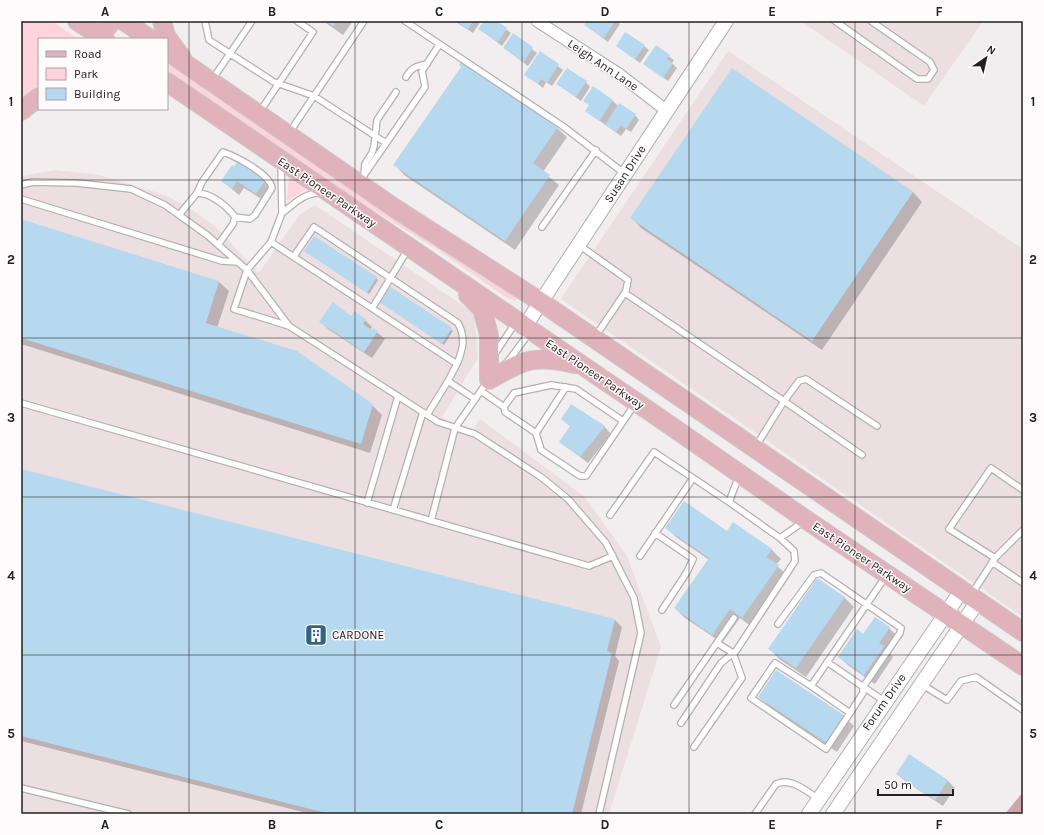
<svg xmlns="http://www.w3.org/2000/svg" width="1044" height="835" font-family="Karla,sans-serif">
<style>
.built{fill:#ecdfe1}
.green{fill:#fdd4db}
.forest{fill:#cda5ab}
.shadow{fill:#0003}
.building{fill:#b6d9ef}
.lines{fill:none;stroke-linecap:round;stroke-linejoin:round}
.service-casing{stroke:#b4b0b1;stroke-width:8}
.minor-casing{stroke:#b4b0b1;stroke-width:13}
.tertiary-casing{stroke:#b4b0b1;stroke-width:16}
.primary-casing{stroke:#cac9c9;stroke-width:20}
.service{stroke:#fff;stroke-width:5.5}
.minor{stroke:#fff;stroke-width:11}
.tertiary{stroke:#fff;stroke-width:14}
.primary{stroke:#e0b3bc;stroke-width:18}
.grid{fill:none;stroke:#222020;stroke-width:1;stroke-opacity:0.55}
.labels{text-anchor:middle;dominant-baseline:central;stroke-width:3;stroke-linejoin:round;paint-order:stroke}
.street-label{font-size:12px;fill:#222020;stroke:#fffafb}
.poi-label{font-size:12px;fill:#222020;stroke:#fffafb;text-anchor:start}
.neatline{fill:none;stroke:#222020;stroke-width:1.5}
.grid-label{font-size:13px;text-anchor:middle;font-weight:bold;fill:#222020}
</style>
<rect width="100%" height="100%" fill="#f2edee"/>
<path class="built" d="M801,21H983L924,106Z
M728,51L1023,249V617L561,299Z
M56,170L99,175L165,195L191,209L215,226L259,273L299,215L315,205L474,313L478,358L442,417L469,435L480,419L585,497L627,556L661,647L609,814H21V176Z"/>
<path class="green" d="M21,21H52L78,39H39V84L21,99Z
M167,57L511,293L517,301L507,298L435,248L436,246L433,247L323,179L167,72Z
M289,176L307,188L288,201L287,199Z"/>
<path class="forest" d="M1023,792V814H1005Z"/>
<path class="shadow" d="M323,21H353L343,35Z
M454,21H481L473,33Z
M485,21H495L511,33L502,46L480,29Z
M588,21H617L620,24L608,42L585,25Z
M513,35L537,53L528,66L504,48Z
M617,46H644L649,50L640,63Z
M656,47L674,60L672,63L677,68L668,81L645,64Z
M540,52L563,70L552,86L546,82L543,88L525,74Z
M733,70L913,192L922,202L822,350L641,228L632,218Z
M586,82L590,87L581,101L558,84Z
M612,100L618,106L635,115L639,120L631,132L626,129L621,136L586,111L590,106L584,101Z
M557,128L567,137L543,172L559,185L515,250L404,175L395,165Z
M265,179L272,187L263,200L244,188L239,195L222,181Z
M21,220L219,282L229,291L217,328L372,405L382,415L370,453L21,344Z
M307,252L376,278L378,280L369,294Z
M390,288L453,331L444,345L382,303Z
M351,317L365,320L372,327L370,330L372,331L373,329L385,339L372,358L328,329L321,322Z
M562,419L604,426L611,434L588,463L560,442L571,427Z
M21,470L615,620L622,627L615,656L619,661L581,814H311L21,741Z
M666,527L727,532L771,549L781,559L776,565L788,576L752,627L740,618L722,643L685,618L675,608L709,560L676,537Z
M844,597L854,607L806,677L779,659L770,649Z
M889,628L899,638L889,652L893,657L875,684L849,666L839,657L864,635Z
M759,697L844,717L854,726L837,752L769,706Z
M910,756L948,781L955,788L943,806L905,781L897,774Z"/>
<path class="building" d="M326,21H337L333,26Z
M455,21H473L468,29Z
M484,21H497L507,28L498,42L478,29Z
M587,21H615L604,38L584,25Z
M625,32L645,45L635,59L616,46Z
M513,33L533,47L524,62L503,48Z
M656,45L670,55L667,59L673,63L663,78L643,64Z
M540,51L559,64L547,83L541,79L538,84L524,75Z
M462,61L558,127L533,163L550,175L505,241L393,165L461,67L459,65Z
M567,68L587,81L576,97L556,84Z
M732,68L913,192L812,341L630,218Z
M593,86L613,100L599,121L585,111L589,105L583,101Z
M619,103L636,114L626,129L621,125L616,132L605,125Z
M238,160L266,179L256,194L237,181L232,189L221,181L232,165L234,167Z
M21,219L219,281L206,323L297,351L373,404L361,444L21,338Z
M314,236L377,277L367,293L304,251Z
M389,286L452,328L442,344L379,302Z
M333,302L351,316L354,311L366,319L363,324L372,330L373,328L378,331L364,352L319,322Z
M571,404L605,426L580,457L559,442L570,426L561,419Z
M21,469L615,619L607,651L612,653L572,814H330L21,736Z
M684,501L727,531L733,522L772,549L766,557L779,565L742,618L730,609L712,635L674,608L709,558L665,528Z
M817,578L845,597L796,668L768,649Z
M875,617L890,627L879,643L884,646L864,675L838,657L857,629L863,634Z
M776,670L845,716L827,743L758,697Z
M909,754L948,780L935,800L896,774Z"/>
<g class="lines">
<g class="service-casing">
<path id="service" d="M205,21L209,40L274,82L314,96L364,21
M405,21L564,127L625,174
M835,21L917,79H928L934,70L930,62L871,21
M406,77C411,68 416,66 427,64
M212,80L252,21
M259,113L313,32L297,21
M289,133L314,96L386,143
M281,164L282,213L271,242L247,270L234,309L289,326
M364,175L365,164L372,153L374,146L377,120L396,92
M360,181L425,87L422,71L439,45
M21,185L33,182L77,183L131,189L165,205L207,235L247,270L289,326L438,422L475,434L541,477L568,499L606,543L634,598L641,633L599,814
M197,193L202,182L223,152C237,157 270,174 272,188L255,215L250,219L235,217
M21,199L222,261L238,262
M282,213C294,204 305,192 321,193
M179,215L197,193C211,193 227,206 235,217L233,224L218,245
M542,227L596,150
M271,242L457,364L448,381
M579,245L628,280L626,291L595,337
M294,256L314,227L458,323C466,338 463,349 457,364
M625,293L784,401L756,446
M373,307L408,249
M494,355L514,325L517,326
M506,364L527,336L526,331
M481,391L504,407
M21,403L589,566L613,556
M427,415L448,381L475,399
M623,421L576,389L551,385L514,393L504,407L505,412L536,433L541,450L580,476H586L635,404
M536,433L566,387
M862,455L784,401L799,381L806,379L877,426
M739,476L729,502L780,538L803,522
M367,503L398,396
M393,510L423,412
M610,515L654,452L729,502
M431,521L455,428L487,382
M655,533L693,559L687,572L662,610
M640,556L693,478
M995,558L949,529L991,468L1023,490
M992,562L1023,583
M975,589L995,558L1023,530
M778,624L814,575L821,573L901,628L900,633L863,687V693L850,713
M827,662L884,701
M921,684L947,700L961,681L976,677L1023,710
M811,686L850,713L826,749L751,698L775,663L811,686L886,576
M674,705L734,618
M681,723L721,663L736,651L795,561L794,551L780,538
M694,747L742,678L733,653L717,643
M21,788L128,814
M755,814L776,784C791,777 806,791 819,799"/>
</g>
<g class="minor-casing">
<path id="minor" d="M537,21L619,74L667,111"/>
</g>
<g class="tertiary-casing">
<path id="tertiary" d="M525,326L726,21
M809,814L962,590
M833,814L978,601"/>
</g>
<g class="primary-casing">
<path id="primary" d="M77,21L105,39
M124,21L150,39
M162,21L166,36L182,58
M98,39L112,21
M167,51L396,209L541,302L1023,632
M167,82L658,417L805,519L1023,666
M21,111L39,97
M468,295L482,309L489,335V380C523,360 535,354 575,364"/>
</g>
<use href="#service" class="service"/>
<use href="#minor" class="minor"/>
<use href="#tertiary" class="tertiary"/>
<use href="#primary" class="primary"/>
</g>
<path class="grid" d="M189,21V814M355,21V814M522,21V814M689,21V814M855,21V814M21,180H1023M21,338H1023M21,497H1023M21,655H1023"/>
<defs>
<g id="building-square" transform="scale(1.15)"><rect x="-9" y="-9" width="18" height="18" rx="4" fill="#316481" stroke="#fffafb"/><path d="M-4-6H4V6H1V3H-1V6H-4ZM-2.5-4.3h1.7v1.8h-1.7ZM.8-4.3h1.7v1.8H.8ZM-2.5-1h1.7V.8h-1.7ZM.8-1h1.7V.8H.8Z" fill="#fff"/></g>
</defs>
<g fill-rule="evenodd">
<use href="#building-square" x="316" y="635"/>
</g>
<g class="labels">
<g class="street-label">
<text transform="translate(603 65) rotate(34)">Leigh Ann Lane</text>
<text transform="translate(625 174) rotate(-57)">Susan Drive</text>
<text transform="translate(327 192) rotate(34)">East Pioneer Parkway</text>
<text transform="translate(595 374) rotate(34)">East Pioneer Parkway</text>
<text transform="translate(862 557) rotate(34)">East Pioneer Parkway</text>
<text transform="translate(884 702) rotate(-55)">Forum Drive</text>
</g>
<g class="poi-label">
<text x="332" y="635">CARDONE</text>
</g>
</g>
<rect width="1044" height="835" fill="none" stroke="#fffafb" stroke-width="44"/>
<rect x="38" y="38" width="130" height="72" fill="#fffafb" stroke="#a7a3a3"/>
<rect x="46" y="51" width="20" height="6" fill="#e0b3bc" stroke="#a7a3a3"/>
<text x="74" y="58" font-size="12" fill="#222020">Road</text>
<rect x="46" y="68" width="20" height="12" fill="#fdd4db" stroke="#a7a3a3"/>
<text x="74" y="78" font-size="12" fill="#222020">Park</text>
<rect x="46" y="88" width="20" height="12" fill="#b6d9ef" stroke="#a7a3a3"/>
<text x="74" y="98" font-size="12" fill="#222020">Building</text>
<g transform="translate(986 58) rotate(34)" stroke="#fffafb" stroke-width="3" paint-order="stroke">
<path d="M0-3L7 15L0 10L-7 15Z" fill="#222020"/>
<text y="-6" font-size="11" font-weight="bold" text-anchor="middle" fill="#222020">N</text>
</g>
<path d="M878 789v6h75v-6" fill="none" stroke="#222020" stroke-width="2"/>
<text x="884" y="789" font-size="12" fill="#222020" stroke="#fffafb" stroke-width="3" paint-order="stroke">50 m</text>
<rect x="22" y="22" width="1000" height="791" class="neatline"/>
<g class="grid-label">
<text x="105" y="16">A</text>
<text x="272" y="16">B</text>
<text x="439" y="16">C</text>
<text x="605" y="16">D</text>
<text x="772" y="16">E</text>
<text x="939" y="16">F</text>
<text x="11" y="106">1</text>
<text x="1033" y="106">1</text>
<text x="11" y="264">2</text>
<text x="1033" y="264">2</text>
<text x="11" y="422">3</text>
<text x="1033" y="422">3</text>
<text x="11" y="580">4</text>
<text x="1033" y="580">4</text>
<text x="11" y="738">5</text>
<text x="1033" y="738">5</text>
<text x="105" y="829">A</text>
<text x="272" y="829">B</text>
<text x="439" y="829">C</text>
<text x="605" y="829">D</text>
<text x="772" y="829">E</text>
<text x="939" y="829">F</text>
</g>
</svg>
